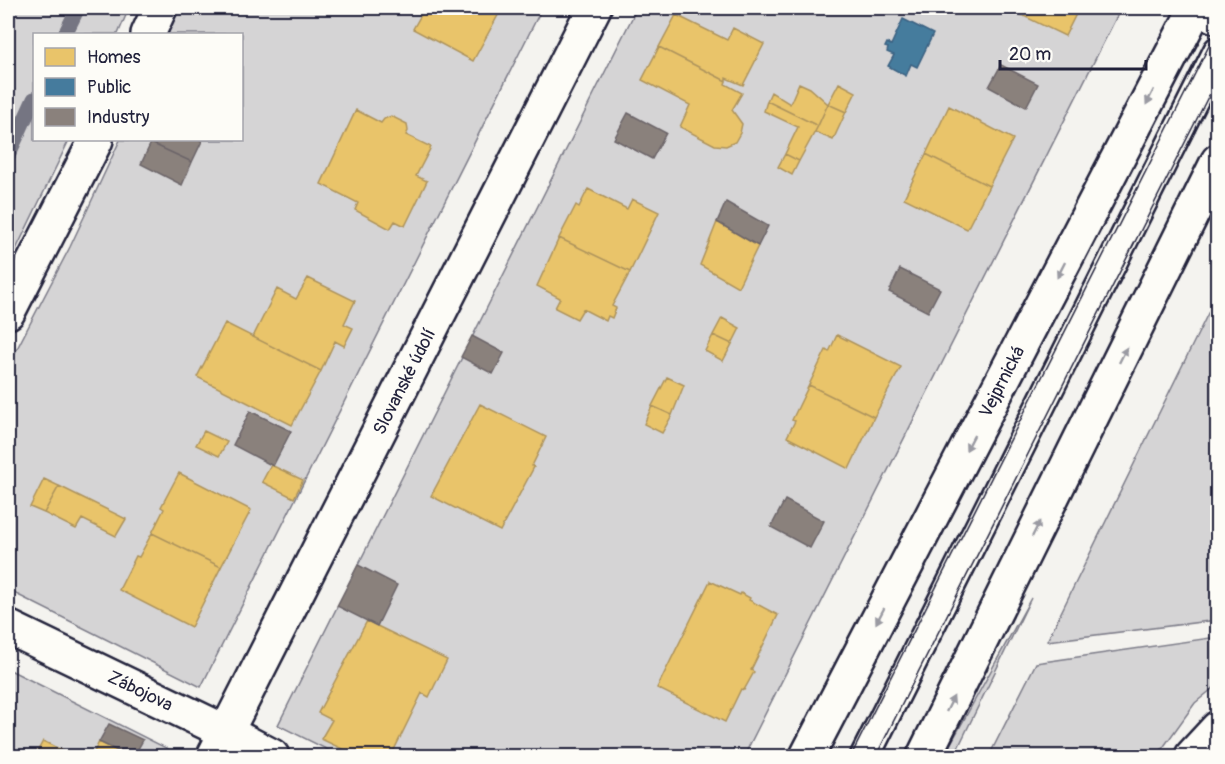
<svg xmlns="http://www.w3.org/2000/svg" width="1225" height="764" font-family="Pangolin,sans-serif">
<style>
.green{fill:#d5d4d5;stroke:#7c7b88;stroke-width:1.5}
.homes{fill:#e9c46a;stroke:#ad935c;stroke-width:1.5}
.public{fill:#457b9d;stroke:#3a6080;stroke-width:1.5}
.industry{fill:#8a817c;stroke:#6b6468;stroke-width:1.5}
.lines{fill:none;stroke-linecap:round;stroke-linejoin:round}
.stream{stroke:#757582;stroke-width:15}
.lane-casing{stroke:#22223b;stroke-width:33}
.street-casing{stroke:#22223b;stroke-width:38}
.secondary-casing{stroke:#22223b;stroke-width:38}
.lane{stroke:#fdfcf7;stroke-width:28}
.street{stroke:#fdfcf7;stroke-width:33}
.secondary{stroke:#fdfcf7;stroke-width:33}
.tram{stroke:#22223b;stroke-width:1.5}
.oneway{fill:#9a9aa2}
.labels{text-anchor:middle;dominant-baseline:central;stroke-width:6;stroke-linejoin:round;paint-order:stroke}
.street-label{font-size:18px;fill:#22223b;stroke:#fdfcf7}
</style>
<rect width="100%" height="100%" fill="#f4f3ef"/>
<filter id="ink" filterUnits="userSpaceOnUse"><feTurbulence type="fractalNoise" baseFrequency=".0167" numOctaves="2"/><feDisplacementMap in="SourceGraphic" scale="12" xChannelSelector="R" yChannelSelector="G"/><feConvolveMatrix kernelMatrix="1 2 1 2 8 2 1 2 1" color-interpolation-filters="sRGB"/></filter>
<g filter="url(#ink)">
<path class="green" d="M8,8H129L118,34H34V140H69L8,266Z
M178,8H542L201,687L8,590V366L70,247L120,140H242V34H166Z
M637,8H1121L744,756H340L278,725Z
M1217,295V620L1047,641Z
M1031,598L954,756H944Z
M1217,637V685L1195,703L1157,756H989L1036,663Z
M8,669L170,750L167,756H8Z"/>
<path class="homes" d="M425,8H502L473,61L413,29Z
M1007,8H1079L1065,36Z
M676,15L727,40L733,28L764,44L743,85L726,78V81L659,47Z
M659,47L726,81L725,84L742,93L732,110L742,124L740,133L735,142L726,146L715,145L680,127L690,105L642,80Z
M799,83L810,88L828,104L818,126L767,101L771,92L790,104Z
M839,83L856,92L846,112L828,104Z
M767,101L818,126L799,161L785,154L798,127L764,111Z
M828,104L846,112L833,140L815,132Z
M949,106L1013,139L989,186L926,154Z
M356,110L381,123L384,119L391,116L407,124L408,131L406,135L431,147L416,176L427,181L405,226L395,221L390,229L355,210L358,203L321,184Z
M785,154L799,161L792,175L778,167Z
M926,154L989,186L967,229L904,198Z
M588,189L627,209L632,199L659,212L630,272L559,238L576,205L579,207Z
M717,222L758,246L738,287L700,265Z
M559,238L630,272L612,306L616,308L612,318L608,316L606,321L583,309L577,319L555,308L560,298L537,286Z
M308,278L355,301L344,324L353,328L344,346L335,341L321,371L253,337L277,289L296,299Z
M722,318L740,328L732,344L713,335Z
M225,323L321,371L292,425L197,377Z
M713,335L732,344L723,361L705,351Z
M837,335L901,367L874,417L809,385L826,350L829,352Z
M667,377L684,385L672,415L652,406Z
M809,385L874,417L849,469L787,437L795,421L792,420Z
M480,404L546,437L532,466L534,467L500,531L431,496Z
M652,406L672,415L662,433L644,424Z
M204,431L227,442L219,456L196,445Z
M271,465L303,480L294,498L262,482Z
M179,473L251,510L221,567L152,533L164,509L161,507Z
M44,479L59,486L44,513L30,507Z
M59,486L126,519L116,536L82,519L76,529L44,513Z
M152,533L221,567L191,627L119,590L136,556L139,557Z
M710,581L740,595L741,593L750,598L749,600L778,615L751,670L754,672L744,690L741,689L725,722L657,688Z
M367,621L447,660L429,697L422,693L391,756H357L321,739L332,720L318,713Z
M43,741L73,756H35Z
M99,742L128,756H92Z"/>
<path class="public" d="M903,19L933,34L917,67L911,64L906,76L888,66L894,55L887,52L888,48L885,47L887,43L891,45Z"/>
<path class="industry" d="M1001,65L1038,84L1026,107L989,87Z
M628,113L666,133L652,159L614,139Z
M153,140H200L202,141L192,162L151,143Z
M151,143L192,162L182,185L141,164Z
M726,202L768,226L758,246L717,222Z
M900,269L940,289L928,312L889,292Z
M472,336L504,353L493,374L461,357Z
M250,411L291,431L273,466L233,445Z
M785,500L824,521L810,548L771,527Z
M358,565L397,585L377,626L337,606Z
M109,724L143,740L134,756H128L99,742Z"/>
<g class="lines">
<path class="stream" d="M65,34L78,8
M8,156L34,99"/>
<g class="lane-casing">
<path id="lane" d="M865,756L1218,51"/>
</g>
<g class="street-casing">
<g id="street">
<path d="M1197,8L1218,17"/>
<path d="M148,34L160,8"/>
<path d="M8,312L96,140"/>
<path id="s1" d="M8,627L226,732L272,756"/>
<path id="s2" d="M214,756L594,8"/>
<path d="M1192,756L1218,728"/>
</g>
</g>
<g class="secondary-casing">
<g id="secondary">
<path id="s3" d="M807,756L1196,8"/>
<path d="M924,756L1218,161"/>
</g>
</g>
<use href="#lane" class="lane"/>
<use href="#street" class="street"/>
<use href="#secondary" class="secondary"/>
<path class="tram" d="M851,756L1218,28
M876,756L1218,77"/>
</g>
<defs><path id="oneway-solid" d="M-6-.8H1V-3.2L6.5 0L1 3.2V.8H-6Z" transform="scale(1.5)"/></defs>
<g class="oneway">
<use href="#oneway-solid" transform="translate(1150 97) rotate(117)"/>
<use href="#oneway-solid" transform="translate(1061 270) rotate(117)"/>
<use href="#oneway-solid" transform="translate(1123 355) rotate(-64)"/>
<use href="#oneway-solid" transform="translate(970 443) rotate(118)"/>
<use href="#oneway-solid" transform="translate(1036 529) rotate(-64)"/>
<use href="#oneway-solid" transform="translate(880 616) rotate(118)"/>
<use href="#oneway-solid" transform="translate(950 704) rotate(-64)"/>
</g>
</g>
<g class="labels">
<g class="street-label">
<text stroke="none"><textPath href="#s2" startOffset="420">Slovanské údolí</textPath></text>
<text stroke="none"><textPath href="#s3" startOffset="422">Vejprnická</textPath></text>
<text stroke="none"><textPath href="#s1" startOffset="147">Zábojova</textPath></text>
</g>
</g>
<rect width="1225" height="764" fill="none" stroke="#fdfcf7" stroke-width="30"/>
<rect x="15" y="15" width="1195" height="734" fill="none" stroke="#22223b" stroke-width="2" filter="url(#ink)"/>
<rect x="33" y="33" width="210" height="108" fill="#fdfcf7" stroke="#a5a5ac" stroke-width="1.5"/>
<rect x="45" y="48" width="30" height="18" fill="#e9c46a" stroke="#a5a5ac" stroke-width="1.5"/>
<text x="87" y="63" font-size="18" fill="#22223b">Homes</text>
<rect x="45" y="78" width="30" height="18" fill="#457b9d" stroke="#a5a5ac" stroke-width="1.5"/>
<text x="87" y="93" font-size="18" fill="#22223b">Public</text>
<rect x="45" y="108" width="30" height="18" fill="#8a817c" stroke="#a5a5ac" stroke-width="1.5"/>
<text x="87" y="123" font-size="18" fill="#22223b">Industry</text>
<path d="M1000 60v9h146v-9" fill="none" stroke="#22223b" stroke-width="3"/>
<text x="1009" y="60" font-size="18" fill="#22223b" stroke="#fdfcf7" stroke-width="4.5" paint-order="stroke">20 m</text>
</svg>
